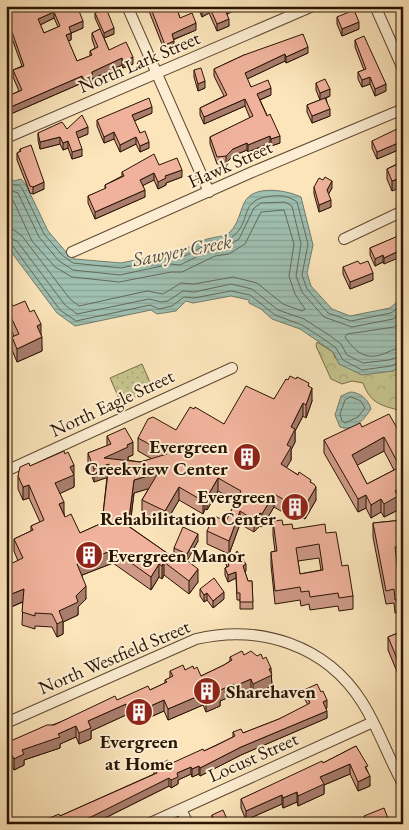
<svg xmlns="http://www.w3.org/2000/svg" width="409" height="830" font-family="'EB Garamond',serif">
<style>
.forest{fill:url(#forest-crowns);stroke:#776c48}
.garden{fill:url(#garden-dots);stroke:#776c48}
.water{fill:url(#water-rules);stroke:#707b6b}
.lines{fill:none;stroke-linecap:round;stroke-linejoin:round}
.shore{stroke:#646a5a;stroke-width:1}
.minor-casing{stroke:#5e4831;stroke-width:12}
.minor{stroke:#fdeed3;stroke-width:10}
.wall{fill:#ce9986;stroke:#291403;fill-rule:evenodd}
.shaded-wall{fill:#a87d6d;stroke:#291403}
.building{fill:#f0b29c;stroke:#291403;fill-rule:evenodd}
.labels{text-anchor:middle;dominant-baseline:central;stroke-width:4;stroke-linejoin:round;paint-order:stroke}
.street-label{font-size:19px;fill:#291403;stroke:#fdeed3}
.poi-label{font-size:19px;font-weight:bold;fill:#291403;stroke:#fdeed3;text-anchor:end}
.water-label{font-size:20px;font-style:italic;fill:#525040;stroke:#fdeed3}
</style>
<defs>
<pattern id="forest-crowns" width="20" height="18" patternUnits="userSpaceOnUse" patternTransform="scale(1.25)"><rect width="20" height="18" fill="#c5c38c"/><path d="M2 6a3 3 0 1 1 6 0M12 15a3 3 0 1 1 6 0" fill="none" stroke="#a9a777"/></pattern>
<pattern id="garden-dots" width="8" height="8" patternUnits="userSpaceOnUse" patternTransform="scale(1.25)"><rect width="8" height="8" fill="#c5c38c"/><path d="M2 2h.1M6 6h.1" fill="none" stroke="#a9a777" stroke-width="1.8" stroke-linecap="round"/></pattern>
<pattern id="water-rules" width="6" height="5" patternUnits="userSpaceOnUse" patternTransform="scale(1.25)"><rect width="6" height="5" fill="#9fbfb0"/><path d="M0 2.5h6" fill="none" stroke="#89a396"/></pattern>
</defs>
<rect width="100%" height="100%" fill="#fce5bb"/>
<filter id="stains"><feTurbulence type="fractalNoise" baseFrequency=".004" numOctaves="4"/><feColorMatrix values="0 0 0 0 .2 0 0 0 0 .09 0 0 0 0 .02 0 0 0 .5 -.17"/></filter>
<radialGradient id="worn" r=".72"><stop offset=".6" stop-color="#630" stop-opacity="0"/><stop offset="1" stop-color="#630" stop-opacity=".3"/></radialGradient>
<path class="forest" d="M317,342L333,352L335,358L393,371L403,365V422L398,410C379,405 370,402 363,383L352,381L342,384L331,379L316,346Z"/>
<path class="garden" d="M142,364L153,389L121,403L110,378Z"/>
<path class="water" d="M6,172L14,181L21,179L26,185L48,231L66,252L75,259L121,263L174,252L177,254C188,248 199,240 212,238C219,236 225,237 230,232C238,224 240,212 244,203C253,184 286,190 301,197L313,245L307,273L311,286L332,309L350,316L390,308L403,297V365L393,371L362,375L339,364L333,352L322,344L300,329L272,319L261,309L249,303V300L231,296L193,303L186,301L176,311L157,314L151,310L75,326L57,313L6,245Z
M350,392C360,392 369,400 371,409C363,420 355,432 340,427L335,415L341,396Z"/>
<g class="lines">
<path class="shore" d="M6,180L12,185H19L22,188L44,234L62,255L73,263L121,268L172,257C182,260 192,252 200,248C210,242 222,244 232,237C253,222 237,199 272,196C281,195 289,196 297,202L308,244L302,275L307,289L328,313L351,321L391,313L403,304
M6,189L18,193L39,237L59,261L73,270L120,275L171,264L180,265L213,249L226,247L239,239L254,208L261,203L285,202L292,206L301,244L296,276L302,292L324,317L352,327L393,319L403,312
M6,198L13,200L32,241L55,267L72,277L119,282L171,272H182L215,256L229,254L245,244L261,212L284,210L294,244L289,276L295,294L305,309L302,311L283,304L257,283L233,277L194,284L181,283L163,294L147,291L79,306L70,299L22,236L14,230L6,229
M6,237L17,241L65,305L77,314L149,299L161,302L168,301L183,291L194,292L231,284L252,289L278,310L304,319L329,335L341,344L347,355L363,363L389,360L403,355
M6,243L12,245L60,310L76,321L150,305L159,309L172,306L184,297L194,298L231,291L250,295L275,315L302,325L325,340L336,348L343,360L362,370L391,366L403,361
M403,322L394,327L347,334L345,337C356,353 367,362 388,352C393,350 397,348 403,347
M351,397L361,401L365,408L358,417L345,423L342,421L340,414L345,400Z"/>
<g class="minor-casing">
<path id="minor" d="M127,6L209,192
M375,6L403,69
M6,138L313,6
M344,239L403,211
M72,252L250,173L403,109
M6,471L232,368
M6,723L196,639C260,624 326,645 362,702C378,727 388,757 403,784
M181,809L188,824
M148,824L373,722"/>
</g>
<use href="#minor" class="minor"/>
</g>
<path class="wall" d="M147,6H176L180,18L196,30L173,40L174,48L165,52Z
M197,6H241V8L227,14L229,26L217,31L209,13L202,17Z
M398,6H403V13H401Z
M77,7L83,28L71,33V40L68,41L77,61L90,56V51L95,48L92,39V33L100,29L95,18V13L114,34L104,38L109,50L133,64L123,68L122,65L92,79V83L84,87L82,83L6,116V97L19,91L13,77V70L22,66L11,36L6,37V13ZM54,18L58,27L44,33L40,25Z
M337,17L359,29L342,36L337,24Z
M355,40L386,91L375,96L370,84L362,87L358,79V72L364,70L355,47Z
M308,53L286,63L285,61L247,79L251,87L271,95L260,100L280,143L271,146L270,143L248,152L247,150L233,156L226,163L217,164L210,144V137L250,118L245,106L204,124L200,115V108L224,96L214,76V69L244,55Z
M194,70L205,88L198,91L194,77Z
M316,83L330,96L326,98L330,116L312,123L307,112V105L320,100L316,90Z
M152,113L134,121L140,133L149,148L140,152L136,144L120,152L114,139L104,143L97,126V120Z
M67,129L88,134L78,138L82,156L72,159L68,148L63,150L60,144L40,149L38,140V133Z
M403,136V148L377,159L372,148V141Z
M20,149L44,189L33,194L30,193L17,160V153L20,151Z
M403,155L392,191L387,179V169L397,164V157Z
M159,165L182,177L166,183V185L158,189L154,180L143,185L145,197L95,219L88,203V196L105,189V185L122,176V172Z
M314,187L332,188L328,194L331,207L319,212L314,194Z
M403,231L384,264L383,262L375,266L370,255V248L397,237V233Z
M360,264L373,280L350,289L343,274V267Z
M6,295L13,306L41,334L42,351L17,362L12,350V337L14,336L10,328Z
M288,380L309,386L312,401L306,418L303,416L295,431V442L291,450V460L286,468L311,482L316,500L305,519L297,516L295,519L274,507L262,527L260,526L254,532L240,524L229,554L207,544V531L226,521L236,501L218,491L207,510L205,509L203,514L179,500L165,524L142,513V500L149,488L134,493L130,527L177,560L179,557L174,555V548L198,541L187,560L198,582L189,594L164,575L162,579L159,577L151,590L113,563L82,575L86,599L78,607V615L63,622V634L57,637L52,627L35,626V629L22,625L23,602L9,608L6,566L18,561L14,551V539L31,531V526L40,522L29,498L23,500L18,489V476L30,466L74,478V487L60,493L64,514L65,517L80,533L102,523L107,477L94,482L88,466V453L107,446V436L133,455L128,457V460H127L140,462L152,459L138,451V438L176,430L224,424L274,399Z
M362,427L397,428L403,430L398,510L384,517L381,512L371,518L366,508L358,512L324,453V440ZM384,451L394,470L367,484L357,465Z
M403,520V559L396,560L399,580L403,579V612L395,613L394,603L386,604L373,537V523Z
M273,521L293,529L326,533L342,566L353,596V609L339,611L338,606L310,610L309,604L301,606L300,600L275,604L271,565V552L275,551L273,535ZM319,558L321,570L300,574L298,561Z
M226,557L246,571L245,572L248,581H252L253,609H240V600H237L236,578L228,582L225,575V568L227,567L226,564Z
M200,589L224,599L213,608L207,600L204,602L200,596Z
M403,631V677L401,673L398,674L388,650V637Z
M244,655L271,673L272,686L253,695L251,690L235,697L234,695L220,701V706L206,712L203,705L168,720L164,711L146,719L144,715L128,720L126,715L91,731V739L79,744L76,737L60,744V748L24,760V765L14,770L12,766L6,769V743L117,700L150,690L165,683V680L170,678V671L194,669L201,676L224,665L230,661V657Z
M304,690L327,708H326L327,718L241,755L200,776L199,774L192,777L191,774L178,780V784L171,788L169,786L93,824L60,816L154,774V767L170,764L204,751L233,737V732L243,733L279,719L308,705L304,698Z
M356,746L368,772L370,786L358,791L350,774L324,785V794L298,806L297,802L283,808L282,804L246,820L241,808V799L323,763Z
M212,815L229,824H212Z"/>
<path class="shaded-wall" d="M209,6V13L202,17V10Z
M230,6H241V8L224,15V8Z
M403,6V13H401V7Z
M54,12V18L38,26V19Z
M229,19V26L217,31V24Z
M83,21V28L69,34V27Z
M359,22V29L342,36V29Z
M196,23V30L172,40V34Z
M114,28V34L104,38V33Z
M11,29V36L6,37V31Z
M71,33V40L66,42V35Z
M174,41V48L165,52V45Z
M308,47V53L286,63V57Z
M285,54V61L245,80V73Z
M133,57V64L123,68V62Z
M122,58V65L92,79V72Z
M82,76V83L6,116V109Z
M92,77V83L84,87V80Z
M370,77V84L362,87V80Z
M205,81V88L198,91V84Z
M386,84V91L375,96V89Z
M271,88V95L257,101V94Z
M330,89V96L320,100V93Z
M245,99V106L204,124V117Z
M152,107V113L132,122V115Z
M330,109V116L312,123V116Z
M88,127V134L76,139V132Z
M114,132V139L104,143V137Z
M270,136V143L248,152V145Z
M280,136V143L271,146V139Z
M60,137V144L40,149V142Z
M136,137V144L120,152V145Z
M68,141V148L63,150V143Z
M403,141V148L377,159V152Z
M149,142V148L140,152V146Z
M247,143V150L233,156L226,163V156L233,149Z
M82,149V156L72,159V152Z
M182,170V177L166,183V185L158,189V182L165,176Z
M154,173V180L140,187V180Z
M403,177V187L392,191V181Z
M332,181V188L327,197V190Z
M44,182V189L33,194V187Z
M145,190V197L95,219V212Z
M331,200V207L319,212V205Z
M403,249V256L384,264V258Z
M383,255V262L375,266V259Z
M373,273V280L350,289V282Z
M10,315V328L6,330V316Z
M41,324V338L37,326Z
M42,337V351L17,362V349Z
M312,388V401L306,418V405Z
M303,403V416L295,431V442L291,450V460L281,477V464L291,427Z
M384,437V451L352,468V455Z
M133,442V455L128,457V460L109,468V477L94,482V469L104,458Z
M74,465V487L55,496V483L70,467Z
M158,473V486L134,493L128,539V526L134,480Z
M218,478V491L207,510V497Z
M29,485V498L23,500V487Z
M179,487V500L165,524V511Z
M316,487V500L305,519V506Z
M403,487V500L398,503V510L384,517V504L395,491Z
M274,494V507L262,527V514Z
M366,495V508L358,512V499Z
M205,496V509L203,514V501Z
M381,499V512L371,518V505Z
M64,502V515L59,504Z
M297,503V516L295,519V506Z
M240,511V524L229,554V541Z
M260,513V526L254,532V520Z
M198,534V541L187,561V554Z
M113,550V563L77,577V564Z
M164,562V575L162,579V566Z
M159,564V577L151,590V577Z
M246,564V571L243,573V566Z
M198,569V582L189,594V581Z
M236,572V578L228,582V575Z
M86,586V599L78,607V615L63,622V634L57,637V624L59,611Z
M24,589V601L9,608L6,630V617L9,595Z
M224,592V599L213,608V601Z
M207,593V600L204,602V595Z
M401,660V673L398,674V661Z
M271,668L272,686L253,695V684Z
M251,679V690L235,697V686Z
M234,684V695L220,701V706L206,712V701L218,691Z
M203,694V705L168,720V709Z
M164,700V711L146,719V708Z
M327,700V708L323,710V702Z
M126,704V715L91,731V739L79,744V733L88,721Z
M144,704V715L128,720V709Z
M327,711V718L241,755L200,776V768L241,747Z
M76,726V737L60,744V748L24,760V765L14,770V759L22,750Z
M12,755V766L6,769V758Z
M350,764V774L324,785V794L298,806V796L320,777Z
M199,766V774L192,777V769Z
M191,767V774L178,780V784L171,788V780L177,773Z
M370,776V786L358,791V782Z
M169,778V786L93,824H73Z
M297,792V802L283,808V798Z
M282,795V804L246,820V811Z
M389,821V824H382Z"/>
<path class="building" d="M21,6H77L83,21L69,27L71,33L66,35L77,61L92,55L90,51L98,47L92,33L100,29L109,50L126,42L133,57L123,62L122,58L92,72V77L84,80L82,76L6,109V97L22,90L13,70L24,66L11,29L6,31V13ZM54,12L60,26L44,33L38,19Z
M150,6H176L180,18L192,13L196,23L172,34L174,41L165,45Z
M200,6H209L202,10Z
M209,6H230L224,8L229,19L217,24Z
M106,8L114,28L104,33L95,13Z
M354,10L359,22L342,29L337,17Z
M303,34L308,47L286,57L285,54L245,73L251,87L268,80L271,88L257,94L267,116L270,114L280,136L271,139L270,136L248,145L247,143L233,149L226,156L217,157L210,137L253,116L245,99L204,117L200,108L227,95L214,69L244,55Z
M364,36L386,84L375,89L370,77L362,80L358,72L366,69L355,40Z
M201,68L205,81L198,84L194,70Z
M325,79L330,89L320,93L316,83Z
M149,98L152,107L132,115L140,133L145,131L149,142L140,146L136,137L120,145L114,132L104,137L97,120Z
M325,98L330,109L312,116L307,105Z
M82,115L88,127L76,132L82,149L72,152L68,141L63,143L60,137L40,142L38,133L62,122L67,129Z
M399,128L403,136V141L377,152L372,141Z
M31,145L44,182L33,187L30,186L17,153L21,151L20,149Z
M154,154L159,165L177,158L182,170L165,176L166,178L158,182L154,173L140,180L145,190L95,212L88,196L106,188L105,185L124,176L122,172Z
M403,155V177L392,181L387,169L400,163L397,157Z
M325,177L332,181L327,190L331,200L319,205L314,187L319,178L323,180Z
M403,231V249L384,258L383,255L375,259L370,248L398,236L397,233Z
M358,261L360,264L368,261L373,273L350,282L343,267Z
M8,294L13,306L25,301L30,312L34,310L41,324L37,326L42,337L17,349L12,337L19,334L10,315L6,316V295Z
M290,376L296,379L297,377L309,383L308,386L312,388L306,405L303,403L291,427L295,429L287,445L291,447L281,464L298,475L299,472L311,480L310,482L314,484L316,487L305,506L297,503L295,506L274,494L262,514L260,513L254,520L240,511L229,541L207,531L214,516L226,521L241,491L218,478L207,497L205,496L203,501L179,487L165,511L142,500L158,473L134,480L128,526L177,560L180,555L198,569L189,581L164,562L162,566L159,564L151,577L113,550L77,564L86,586L76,596L78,602L59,611L63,621L57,624L52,614L35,613V616L22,612L24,589L9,595L6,617V566L23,558L14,539L33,530L31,526L44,520L29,485L23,487L18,476L20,467L29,463L30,466L64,451L65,454L68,452L74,465L70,467L74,475L55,483L64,502L59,504L65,517L71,514L80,533L102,523L109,464L94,469L88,453L111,444L107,436L125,428L133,442L127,445L128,447L104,458L140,462L167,454L138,438L148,419L153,417L176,430L190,407L194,409L195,407L224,424L246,386L274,399L286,379L288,380Z
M389,414L397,428L400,426L403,430V487L395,491L398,496L384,504L381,499L371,505L366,495L358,499L324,440L360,423L362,427ZM384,437L400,467L367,484L352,455Z
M282,520L283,525L292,524L293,529L325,524L326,533L336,532L342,566L348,565L353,596L339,598L338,593L310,597L309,591L301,592L300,587L275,591L271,552L277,551L273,521ZM319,544L323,570L300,574L296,548Z
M403,520V546L395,547L399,580L403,579V599L395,600L394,589L386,591L373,523Z
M183,527L198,534L187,554L174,548Z
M237,551L246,564L243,566L248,581H252L253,602H240V593H237L236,572L228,575L225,568L229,566L226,557L236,553Z
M214,578L224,592L213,601L207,593L204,595L200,589Z
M403,631V664L401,660L398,661L388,637Z
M242,651L244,655L251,651L257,656L261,654L263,659L266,657L271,668L269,669L272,675L253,684L251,679L235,686L234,684L218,691L220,695L206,701L203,694L168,709L164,700L146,708L144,704L128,709L126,704L88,721L91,728L79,733L76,726L58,734L60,737L22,750L24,754L14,759L12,755L6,758V743L47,725H54L115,696L117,700L148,686L150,690L167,682L165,680L173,676L170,671L183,665L185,670L193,666L194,669L197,667L201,676L224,665L232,660L230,657Z
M317,684L321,692L323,691L327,700L323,702L327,711L241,747L200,768L199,766L192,769L191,767L177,773L178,777L171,780L169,778L93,816L73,824H36L59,814L60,816L157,773L154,767L168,760L170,764L203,749L204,751L217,745L235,736L233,732L241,729L243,733L279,719L310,703L304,690Z
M356,746L368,766L365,767L370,776L358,782L350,764L320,777L324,784L298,796L297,792L283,798L282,795L246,811L241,799L322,761L323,763Z
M384,808L389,821L382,824H356L365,820L364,816Z
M223,810L229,824H215L212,815Z
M14,818L23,824H10Z"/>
<defs>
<g id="building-disc" transform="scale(1.4375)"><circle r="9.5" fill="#8f2418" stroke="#fdeed3"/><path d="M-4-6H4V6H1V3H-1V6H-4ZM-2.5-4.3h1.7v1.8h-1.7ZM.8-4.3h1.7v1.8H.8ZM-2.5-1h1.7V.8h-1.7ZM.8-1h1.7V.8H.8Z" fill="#fff"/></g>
</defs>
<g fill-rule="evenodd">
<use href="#building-disc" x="247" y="457"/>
<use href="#building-disc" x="295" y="507"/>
<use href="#building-disc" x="89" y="555"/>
<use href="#building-disc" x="207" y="691"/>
<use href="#building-disc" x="139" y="712"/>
</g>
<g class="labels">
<g class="street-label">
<text transform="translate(139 62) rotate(-23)">North Lark Street</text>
<text transform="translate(230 164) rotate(-24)">Hawk Street</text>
<text transform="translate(112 403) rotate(-25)">North Eagle Street</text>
<text transform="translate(114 657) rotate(-23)">North Westfield Street</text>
<text transform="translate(253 757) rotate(-24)">Locust Street</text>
</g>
<g class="poi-label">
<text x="228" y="446">Evergreen<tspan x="228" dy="22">Creekview Center</tspan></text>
<text x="276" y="496">Evergreen<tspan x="276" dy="22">Rehabilitation Center</tspan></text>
<text x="108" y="555" text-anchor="start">Evergreen Manor</text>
<text x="226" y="691" text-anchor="start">Sharehaven</text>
<text x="139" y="741" text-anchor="middle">Evergreen<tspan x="139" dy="22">at Home</tspan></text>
</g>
<g class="water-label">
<text transform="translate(182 250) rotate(-11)">Sawyer Creek</text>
</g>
</g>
<rect width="409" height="830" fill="none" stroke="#fce5bb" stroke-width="25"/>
<rect x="8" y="8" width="394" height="815" fill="none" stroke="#291403" stroke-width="2.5"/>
<rect x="12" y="12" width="384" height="805" fill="none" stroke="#291403"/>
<rect width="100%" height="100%" filter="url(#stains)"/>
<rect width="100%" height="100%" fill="url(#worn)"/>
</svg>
